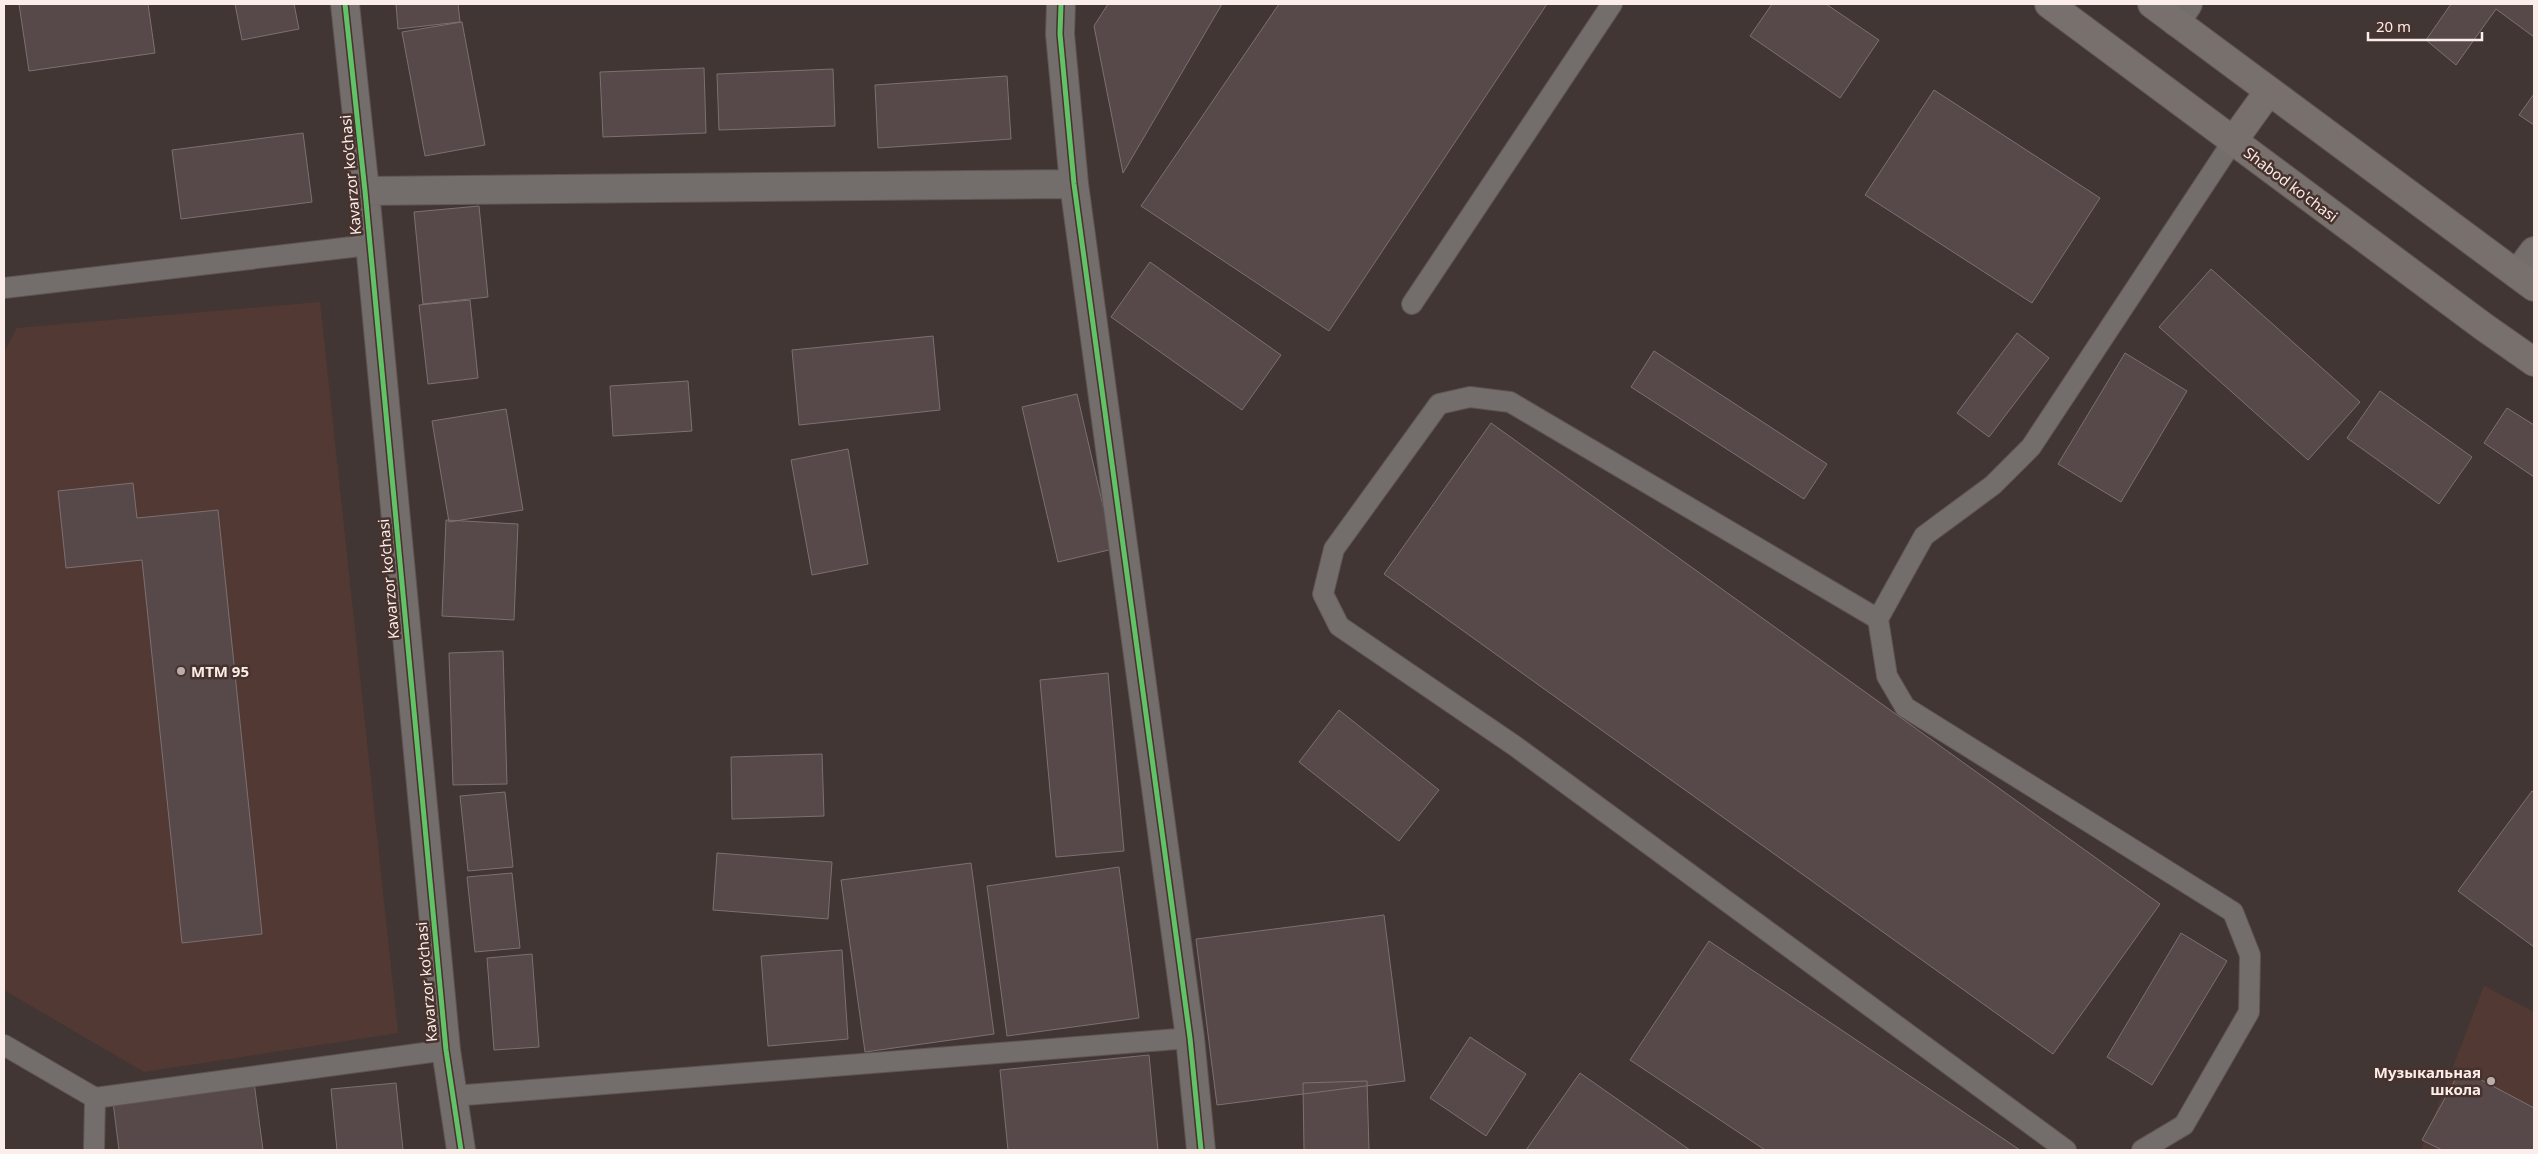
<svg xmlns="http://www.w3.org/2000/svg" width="2538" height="1154" font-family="'Noto Sans',sans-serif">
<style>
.built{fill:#533934}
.building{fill:#57484a;stroke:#7b7171}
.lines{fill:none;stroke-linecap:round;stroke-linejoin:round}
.lane-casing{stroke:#5e5451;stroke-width:22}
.street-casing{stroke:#5e5451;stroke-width:30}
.secondary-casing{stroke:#5e5451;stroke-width:30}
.lane{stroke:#736d6b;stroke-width:20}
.street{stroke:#736d6b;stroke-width:28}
.secondary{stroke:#77706d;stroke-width:28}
.cycleway-casing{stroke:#47322d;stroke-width:8}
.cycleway{stroke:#61c268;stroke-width:5}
.poi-dot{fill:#baadaa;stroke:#47322d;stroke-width:2}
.labels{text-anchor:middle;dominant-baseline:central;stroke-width:5;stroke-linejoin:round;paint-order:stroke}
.street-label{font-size:15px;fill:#fbedea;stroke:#47322d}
.poi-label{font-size:15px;font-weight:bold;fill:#fbedea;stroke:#47322d;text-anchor:start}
</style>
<rect width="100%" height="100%" fill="#413633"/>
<path class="built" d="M320,302L398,1033L144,1072L4,990V352L17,328Z
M2484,986L2534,1012V1150H2421Z"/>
<path class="building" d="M19,4H148L155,53L29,71Z
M235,4H294L299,29L242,40Z
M396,4H458L460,22L398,29Z
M1108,4H1222L1123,173L1094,26Z
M1279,4H1547L1329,331L1141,206Z
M1772,4H1826L1879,40L1840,98L1750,36Z
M2451,4H2534V37L2496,9L2456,65L2426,40Z
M462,22L485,145L425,156L402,32Z
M704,68L706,133L603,137L600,72Z
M833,69L835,126L719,130L717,74Z
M1007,76L1011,139L878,148L875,85Z
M1934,90L2100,198L2032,303L1865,195Z
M2534,94V125L2519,115Z
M303,133L312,202L181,219L172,150Z
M479,206L488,297L423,304L414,212Z
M1150,262L1281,355L1242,410L1111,317Z
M2211,269L2360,402L2308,460L2159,327Z
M470,300L478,378L428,384L419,305Z
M2017,333L2049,358L1989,437L1957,413Z
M933,336L940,410L799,425L792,350Z
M1654,351L1827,464L1804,499L1631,387Z
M2125,353L2187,391L2121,502L2058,464Z
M688,381L692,431L613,436L610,386Z
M2380,391L2472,457L2439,504L2347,438Z
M1077,394L1113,549L1058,562L1022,407Z
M2507,408L2534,425V477L2484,443Z
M506,409L523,510L449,522L432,421Z
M1491,423L2160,904L2053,1054L1384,574Z
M848,449L868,564L812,575L791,460Z
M133,483L137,518L218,510L262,934L182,943L142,560L66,568L58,491Z
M446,520L518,524L514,620L442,616Z
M503,651L507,784L453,785L449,653Z
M1108,673L1124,851L1056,857L1040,680Z
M1339,710L1439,790L1399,841L1299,762Z
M822,754L824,816L732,819L731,757Z
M2532,791L2534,793V947L2458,891Z
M505,792L513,867L468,871L460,796Z
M717,853L832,862L828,919L713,910Z
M971,863L994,1034L865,1052L841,880Z
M1119,867L1139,1018L1007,1036L987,886Z
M512,873L520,948L475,952L467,877Z
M1384,915L1405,1081L1217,1105L1196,939Z
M2181,933L2227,961L2152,1085L2107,1057Z
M1709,941L2020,1150H1765L1630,1060Z
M842,950L848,1039L768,1046L761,956Z
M532,954L539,1047L494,1050L487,958Z
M1470,1037L1526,1074L1486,1136L1430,1098Z
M1149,1055L1158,1150H1008L1000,1070Z
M2461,1069L2534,1108V1150H2442L2422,1140Z
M1580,1073L1690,1150H1526Z
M1367,1081L1369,1150H1304L1303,1083Z
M254,1082L263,1150H119L113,1102Z
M396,1083L403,1150H337L331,1089Z"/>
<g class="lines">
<g class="lane-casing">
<path id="lane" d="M4,288L369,245
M1412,304L1612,4
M1878,619L1510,402L1470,397L1439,404L1334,549L1323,594L1339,626L1515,746L2066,1150
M4,1045L95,1098L446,1050
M453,1096L1190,1038
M94,1150L95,1098
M2142,1150L2184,1125L2249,1012L2250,955L2233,912L1905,707L1887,676L1878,619L1924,536L1993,485L2031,447L2233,141"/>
</g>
<g class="street-casing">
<path id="street" d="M345,4L365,191L446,1050L461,1150
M1061,4L1060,34L1074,184L1190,1038L1201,1150
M2176,22L2188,4
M365,191L1074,184
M2517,274L2534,251"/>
</g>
<g class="secondary-casing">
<path id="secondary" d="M2049,4L2484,327L2534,362
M2152,4L2534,287
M2233,141L2269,91"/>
</g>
<use href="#lane" class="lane"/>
<use href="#street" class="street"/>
<use href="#secondary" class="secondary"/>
<g class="cycleway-casing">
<path id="cycleway" d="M345,4L365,191L446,1050L461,1150
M1061,4L1060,34L1074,184L1190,1038L1201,1150"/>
</g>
<use href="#cycleway" class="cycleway"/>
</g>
<g class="poi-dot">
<circle cx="181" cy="671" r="5"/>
<circle cx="2491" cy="1081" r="5"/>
</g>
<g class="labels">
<g class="street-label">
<text transform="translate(350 175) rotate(-95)">Kavarzor ko’chasi</text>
<text transform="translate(2291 184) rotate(37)">Shabod ko'chasi</text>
<text transform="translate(388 579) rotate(-95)">Kavarzor ko’chasi</text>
<text transform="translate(426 982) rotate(-95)">Kavarzor ko’chasi</text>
</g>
<g class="poi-label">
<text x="191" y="671">МТМ 95</text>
<text x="2481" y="1072" text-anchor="end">Музыкальная<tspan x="2481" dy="17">школа</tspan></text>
</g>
</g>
<rect width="2538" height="1154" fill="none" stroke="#fbedea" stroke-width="10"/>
<path d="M2368 32v8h114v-8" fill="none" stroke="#fbedea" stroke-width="2.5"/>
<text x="2376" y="32" font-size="15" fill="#fbedea" stroke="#47322d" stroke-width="4" paint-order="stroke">20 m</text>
</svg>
